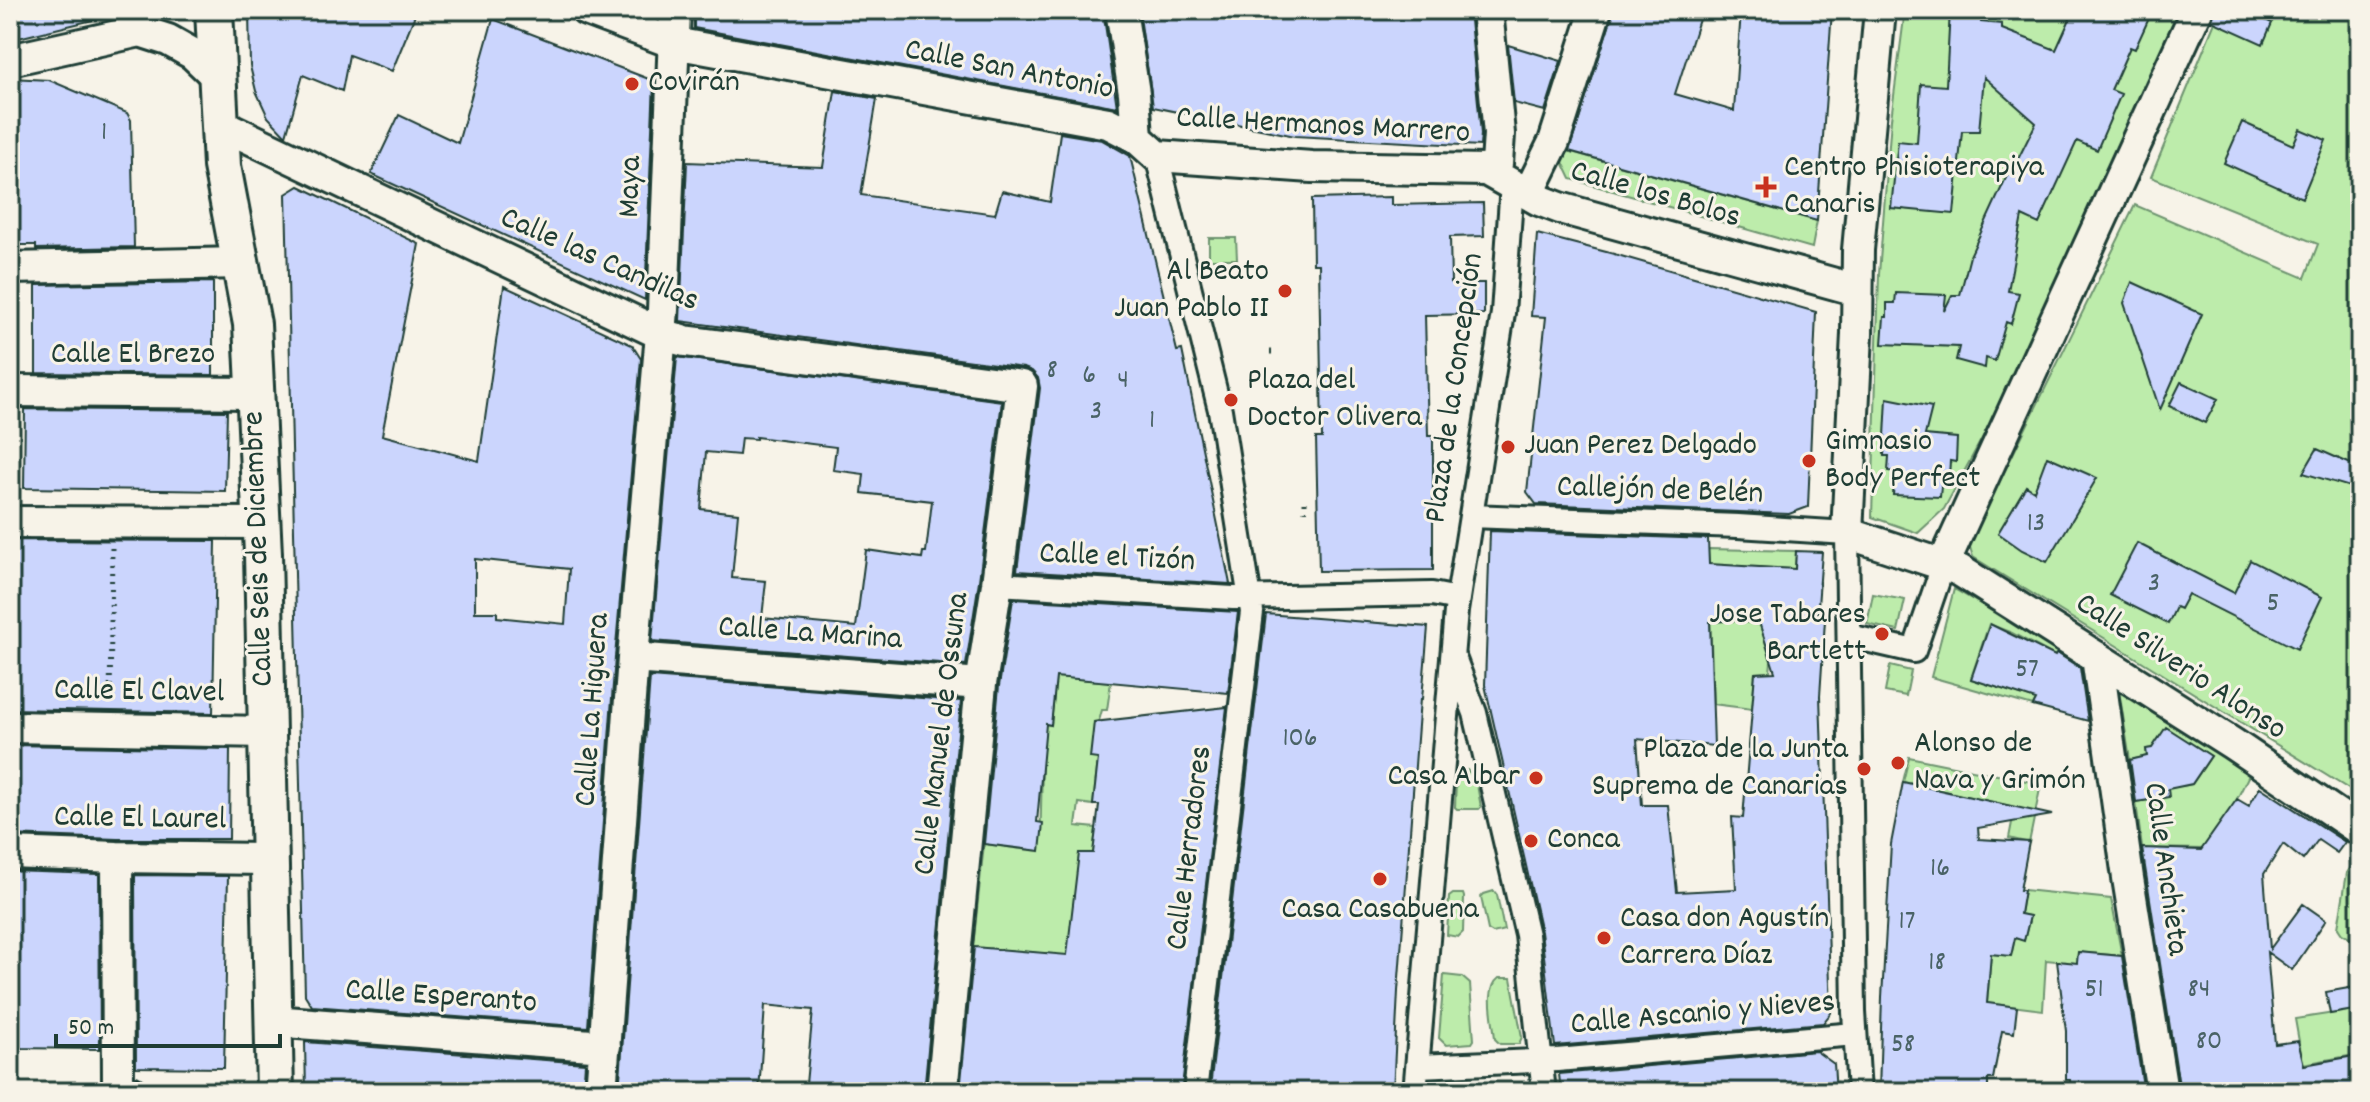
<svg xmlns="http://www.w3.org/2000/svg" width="2370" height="1102" font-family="Dekko,sans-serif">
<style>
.green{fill:#bdecab;stroke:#6e9470;stroke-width:2}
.building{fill:#cbd5fd;stroke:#1f3d34;stroke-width:2;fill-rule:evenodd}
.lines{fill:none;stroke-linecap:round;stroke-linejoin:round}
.pedestrian-casing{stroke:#1f3d34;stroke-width:28}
.minor-casing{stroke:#1f3d34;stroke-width:36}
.tertiary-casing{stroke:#1f3d34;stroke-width:42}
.path{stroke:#1f3d34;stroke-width:5;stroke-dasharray:2 6;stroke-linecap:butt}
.pedestrian{stroke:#f7f3e8;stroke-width:22}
.minor{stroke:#f7f3e8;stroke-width:30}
.tertiary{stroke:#f7f3e8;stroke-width:36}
.poi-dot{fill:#c8321e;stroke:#f7f3e8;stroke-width:3}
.labels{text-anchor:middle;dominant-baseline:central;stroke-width:6;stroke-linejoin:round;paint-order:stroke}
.number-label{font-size:28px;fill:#4a6366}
.street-label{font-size:32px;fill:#1f3d34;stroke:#f7f3e8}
.poi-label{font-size:32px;fill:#1f3d34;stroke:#f7f3e8;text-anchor:start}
</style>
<rect width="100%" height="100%" fill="#f7f3e8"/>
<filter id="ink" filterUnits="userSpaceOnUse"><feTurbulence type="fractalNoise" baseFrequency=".0125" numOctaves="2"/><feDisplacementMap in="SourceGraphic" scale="16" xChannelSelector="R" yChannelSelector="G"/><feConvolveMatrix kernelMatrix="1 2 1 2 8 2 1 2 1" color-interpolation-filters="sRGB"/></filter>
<g filter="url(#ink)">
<path class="green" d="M1905,10H2181L2016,375L1944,509L1918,533L1872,517L1879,274L1891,119Z
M2220,10H2360V796L1973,557L1969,544L2135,205L2305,278L2318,244L2151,177Z
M1561,149L1817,221L1812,248L1571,179L1562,160Z
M1209,238H1236L1237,259H1209Z
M1708,549L1796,551L1795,569L1731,566L1730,620L1760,625L1771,661L1770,672L1755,673L1752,709L1713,704Z
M1954,589L2059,649L2055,656L2012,633L1989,624L1971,678L2036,700L2033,706L1931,677Z
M1873,594L1905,600L1898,631L1867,624Z
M1890,666L1911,671L1906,696L1885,692Z
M1056,677L1111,682L1107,710H1102L1099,721L1094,722L1098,759L1093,805L1079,803L1076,826L1096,828L1093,853H1079L1081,957L973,947L984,844L1040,851L1042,767L1025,721L1051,725Z
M2119,691L2251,771L2237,799L2269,850L2142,848L2136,802L2168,797V783L2182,786L2192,784L2211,756L2166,728L2152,748L2146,749L2147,756L2130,760Z
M1909,757L2041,784L2029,843L2009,838L2015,807L1903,782Z
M1467,770L1476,779L1481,807L1479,809H1457L1455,807C1456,794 1453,776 1467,770Z
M2360,854V942L2359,943L2342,934L2338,928L2347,873Z
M2024,890L2111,899L2122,956L2078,952L2077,963L2046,960L2043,1010L1987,1003L1991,954L2011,956L2015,938L2024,940L2030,916L2020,914Z
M1494,891L1497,895L1504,930L1493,933L1488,930L1481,897L1484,894Z
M1453,894H1463L1464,897L1463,932L1458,937L1447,935L1449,897Z
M1444,975L1462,977L1470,984L1474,1040L1472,1043L1446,1045L1439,1038Z
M1499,978H1511L1522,1037L1519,1044H1500L1495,1039C1494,1022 1484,989 1499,978Z
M2360,1009V1054L2303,1064L2295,1019Z"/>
<path class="building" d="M10,10H96L97,19L10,40Z
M249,10H417L392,71L349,55L342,91L303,75L286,136L268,117L256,91L250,66Z
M694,10H1103L1117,107L694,28Z
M1139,10H1469L1481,134L1480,146L1295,136L1153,107Z
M1614,10H1702L1675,94L1734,111L1741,10H1832L1817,221L1569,151Z
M1950,10L1982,11L1981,22L2002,24V29L2056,50L2074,10H2135L2150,16L2135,49L2130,47L2111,90L2121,94L2097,150L2077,141L2039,224L2022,216L2008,291L2019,293L2011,324L2006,322L1995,361L1986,358L1985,368L1956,360L1959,347L1882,344L1884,317H1887V303H1895L1896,293L1946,295L1944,311L1952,295H1960L1970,256L2011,167L2013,169L2036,123L1984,77L1979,131H1962L1954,214L1891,208L1898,141L1917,143L1921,84L1946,86Z
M2215,10H2243L2272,23L2263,44L2212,21Z
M493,19L654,81L645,300L371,174L399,115L458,143Z
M1508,45L1561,61L1545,111L1514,103Z
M10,78L49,80L127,113L131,120L134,247L36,249V245H10Z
M835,91L877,99L861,195L995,214L1002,191L1050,202L1060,133L1102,140L1130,156L1177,351L1182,350L1230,584L1017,571L1040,388L1038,378L1032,371L1024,368L680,321L687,162L823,167Z
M2242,122L2293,145L2300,129L2326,140L2302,198L2224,163Z
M299,186L419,244L382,435L479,461L504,286L632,345L641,359L615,657L588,1027L312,1006L305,995L286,194ZM475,559L569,569L565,624L497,617V612H475Z
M1391,197V205L1483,203L1484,236L1450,237L1451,283H1484V314L1425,315L1428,436H1433V570L1319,571L1316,438H1322L1319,264H1313L1312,199Z
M1537,234L1614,254L1816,312L1808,507L1789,514L1536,504L1527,492L1546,317L1531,316Z
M213,282V375L36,373V285Z
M2132,282L2202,314L2160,410L2124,303Z
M677,357L1002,401L979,581L966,665L652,641ZM756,437L836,447L833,470L864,474L862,493L932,501L926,552H923L922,558L866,550L856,627L762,618L766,581L732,578L738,513L701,509L706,452L739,455L741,438L756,439Z
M2181,382L2218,399L2205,423L2169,406Z
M1887,398L1932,407L1925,435L1957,438L1956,462L1950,461L1949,476L1942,475L1940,497L1893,495L1895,472L1888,471L1889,456H1884Z
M25,409L227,411L225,491L24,488Z
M2317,449L2360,468V490L2303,473Z
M2047,456L2097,478L2047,562L2022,550L1998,533L2026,486L2034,491Z
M1490,531L1708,539L1709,564L1795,569L1796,551L1822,552L1817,620H1825L1820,696L1831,1013L1823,1023L1555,1046L1541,932L1485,685ZM1758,619L1775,672L1755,673L1743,818L1732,817L1736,889L1677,892L1668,805H1642L1637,739L1714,746L1710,622Z
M10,540L216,541L213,713L10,709Z
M2137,543L2234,593L2250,560L2322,597L2297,649L2188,594L2180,609L2176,607L2168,624L2110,595Z
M1013,599L1238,612L1228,693L1056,677L1051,725L1046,724L1037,822L1043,823L1040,851L984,844L999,686Z
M1266,614L1428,627L1422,699H1420L1398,991L1393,1092L1210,1088Z
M1990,624L2055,656L2057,653L2080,668L2088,721L2033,706L2036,700L1971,679Z
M650,677L961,701L924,1092H821L822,1085L806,1084L813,1010L765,1005L759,1092H619Z
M1227,707L1182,1087L1174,1086L1173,1092H960L974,947L1067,955L1079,853H1093L1099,805H1093L1098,759L1090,758L1094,722Z
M2166,727L2211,756L2192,784L2168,789L2169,797L2136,802L2130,760L2147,756L2146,749L2152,748Z
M12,745L230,749L229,839H117L10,835Z
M1903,782L2052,815L1978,828L1979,839L2029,842L2020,890H2024L2020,914L2030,916L2024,941L2015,938L2011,956L1991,954L1987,1003L2017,1007L2014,1033L2002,1031L1993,1079H1988V1092H1879L1882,997L1891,844Z
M2260,787L2345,842L2337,853L2318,840L2303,860L2283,844L2264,874L2270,949L2303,904L2326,920L2292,970L2267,952L2275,1044L2298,1041L2304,1065L2354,1056L2360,1077V1092H2180L2142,848L2201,850L2237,799L2249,806Z
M10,871L99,874L100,1049L10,1048Z
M135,875L228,876L224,1068L136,1067Z
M2078,952L2122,956L2144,1092H2071L2070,1080H2066V1031L2057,961L2077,963Z
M2360,986V1009L2330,1014L2326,992Z
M305,1042L585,1063L583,1092H306Z
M1816,1051L1834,1064L1836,1092H1561L1559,1074Z"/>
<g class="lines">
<g class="pedestrian-casing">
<path id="pedestrian" d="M1157,156L1220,410L1252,612L1195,1092
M1471,516L1738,526L1847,533L1854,1012L1859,1092
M997,584L1233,598L1432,594L1458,599
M1849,636L1914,651L1944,563
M1455,660L1475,713L1527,935L1544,1092
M1418,1066L1557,1060L1855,1034
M1415,1092L1456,611L1503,313L1512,184"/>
</g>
<g class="minor-casing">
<path id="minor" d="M586,10L674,43L1108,123L1137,138L1157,156L1312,167L1486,170L1539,200L1560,208L1857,290
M1121,10L1134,93L1137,138
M1880,10L1858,250L1857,334L1847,533L1959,570L2233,744L2360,830
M10,60L140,31L168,40L193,54L218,78
M220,124L661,334L685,341L1022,386L997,584L981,684L942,1092
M1486,170L1497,164L1499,134L1487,10
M1529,193L1554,142L1596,10
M10,268L241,263
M10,391L255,393
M10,522L261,523
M1944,563L2197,10
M2097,657L2128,878L2162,1092
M633,658L981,684
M10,727L266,732
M10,853L117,857L269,859
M117,857L118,1086L131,1092
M272,1021L605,1046
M601,1092L633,658L663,310L675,10"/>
</g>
<g class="tertiary-casing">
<path id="tertiary" d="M214,10L222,166L252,324L263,554L275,1092"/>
</g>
<path class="path" d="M1270,352H1278
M1305,502V511
M110,702L112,548"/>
<use href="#pedestrian" class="pedestrian"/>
<use href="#minor" class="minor"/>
<use href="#tertiary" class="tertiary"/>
</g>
</g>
<g class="poi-dot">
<circle cx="632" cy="84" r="8"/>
<path d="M1762 175h8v8h8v8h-8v8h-8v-8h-8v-8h8z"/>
<circle cx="1285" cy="291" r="8"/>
<circle cx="1231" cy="400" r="8"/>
<circle cx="1508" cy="447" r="8"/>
<circle cx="1809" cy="461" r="8"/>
<circle cx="1882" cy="634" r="8"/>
<circle cx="1898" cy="763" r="8"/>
<circle cx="1864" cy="769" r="8"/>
<circle cx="1536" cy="778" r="8"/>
<circle cx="1531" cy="841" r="8"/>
<circle cx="1380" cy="879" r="8"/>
<circle cx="1604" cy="938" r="8"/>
</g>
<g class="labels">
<g class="number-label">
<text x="104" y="134">1</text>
<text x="1052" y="372">8</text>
<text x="1089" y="377">6</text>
<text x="1123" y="382">4</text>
<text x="1096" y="413">3</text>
<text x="1152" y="422">1</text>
<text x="2036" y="525">13</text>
<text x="2154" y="585">3</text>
<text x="2273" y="605">5</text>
<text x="2027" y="671">57</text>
<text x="1300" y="740">106</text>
<text x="1940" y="870">16</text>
<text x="1907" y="923">17</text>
<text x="1937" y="964">18</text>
<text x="2094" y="991">51</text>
<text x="2199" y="991">84</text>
<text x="2209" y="1043">80</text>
<text x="1903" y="1046">58</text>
</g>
<g class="street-label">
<text transform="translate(1009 71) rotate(11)">Calle San Antonio</text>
<text transform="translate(1323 127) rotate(3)">Calle Hermanos Marrero</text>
<text transform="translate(632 187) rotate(-88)">Maya</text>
<text transform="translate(1655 196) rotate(16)">Calle los Bolos</text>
<text transform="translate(599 261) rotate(24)">Calle las Candilas</text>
<text x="133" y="356">Calle El Brezo</text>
<text transform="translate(1456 388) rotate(-82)">Plaza de la Concepción</text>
<text transform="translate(1660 492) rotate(2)">Callejón de Belén</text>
<text transform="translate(260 549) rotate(-92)">Calle Seis de Diciembre</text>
<text transform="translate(1117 559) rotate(3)">Calle el Tizón</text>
<text transform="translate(810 635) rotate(4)">Calle La Marina</text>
<text transform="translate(2180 668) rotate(33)">Calle Silverio Alonso</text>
<text transform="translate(139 693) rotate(1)">Calle El Clavel</text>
<text transform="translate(594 710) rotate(-86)">Calle La Higuera</text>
<text transform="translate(943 734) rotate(-83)">Calle Manuel de Ossuna</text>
<text transform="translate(140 820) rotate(1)">Calle El Laurel</text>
<text transform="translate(1191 848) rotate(-83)">Calle Herradores</text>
<text transform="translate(2164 869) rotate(82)">Calle Anchieta</text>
<text transform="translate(441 998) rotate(4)">Calle Esperanto</text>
<text transform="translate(1703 1015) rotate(-5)">Calle Ascanio y Nieves</text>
</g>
<g class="poi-label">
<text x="648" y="84">Covirán</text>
<text x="1784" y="169">Centro Phisioterapiya<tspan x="1784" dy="37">Canaris</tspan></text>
<text x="1269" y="273" text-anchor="end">Al Beato<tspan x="1269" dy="37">Juan Pablo II</tspan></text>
<text x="1247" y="382">Plaza del<tspan x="1247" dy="37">Doctor Olivera</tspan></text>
<text x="1825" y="443">Gimnasio<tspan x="1825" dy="37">Body Perfect</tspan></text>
<text x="1524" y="447">Juan Perez Delgado</text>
<text x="1866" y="616" text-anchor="end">Jose Tabares<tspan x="1866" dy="37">Bartlett</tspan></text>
<text x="1914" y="745">Alonso de<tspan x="1914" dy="37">Nava y Grimón</tspan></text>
<text x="1848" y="751" text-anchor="end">Plaza de la Junta<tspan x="1848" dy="37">Suprema de Canarias</tspan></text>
<text x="1520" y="778" text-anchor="end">Casa Albar</text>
<text x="1547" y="841">Conca</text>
<text x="1380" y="911" text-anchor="middle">Casa Casabuena</text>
<text x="1620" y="920">Casa don Agustín<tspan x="1620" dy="37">Carrera Díaz</tspan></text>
</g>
</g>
<rect width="2370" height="1102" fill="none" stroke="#f7f3e8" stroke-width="40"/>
<rect x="20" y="20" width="2330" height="1062" fill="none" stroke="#1f3d34" stroke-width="3" filter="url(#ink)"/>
<path d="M56 1034v12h224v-12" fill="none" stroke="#1f3d34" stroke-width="4"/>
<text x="68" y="1034" font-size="24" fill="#1f3d34" stroke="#f7f3e8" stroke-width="6" paint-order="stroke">50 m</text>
</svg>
